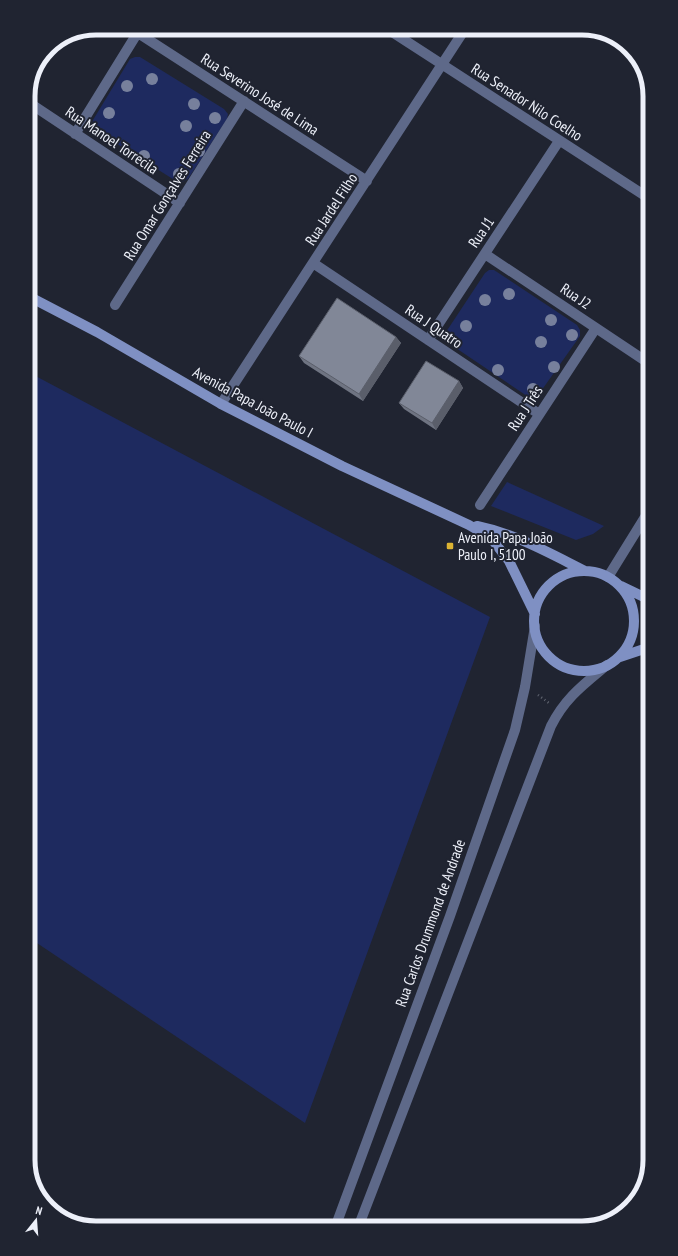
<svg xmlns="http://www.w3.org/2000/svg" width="678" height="1256" font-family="'PT Sans Narrow',sans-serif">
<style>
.green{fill:#1e2a5f}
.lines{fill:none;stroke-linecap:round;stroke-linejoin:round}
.path{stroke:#606470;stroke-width:2.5;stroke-dasharray:1 3;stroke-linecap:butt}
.minor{stroke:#5e6989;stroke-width:10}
.tertiary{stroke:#5e6989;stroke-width:10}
.secondary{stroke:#7f90c3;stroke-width:10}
.tree{fill:#77809c}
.wall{fill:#6f7482}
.shaded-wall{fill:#5a5e6a}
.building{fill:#818797;stroke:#5a5e6a}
.poi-dot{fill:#dbb333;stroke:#202431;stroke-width:1.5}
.labels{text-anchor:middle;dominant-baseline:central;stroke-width:4;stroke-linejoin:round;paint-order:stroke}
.street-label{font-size:15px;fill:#edf0f9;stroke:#202431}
.poi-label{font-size:15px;fill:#edf0f9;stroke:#202431;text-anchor:start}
.rim{fill:none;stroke:#edf0f9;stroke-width:5}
</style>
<rect width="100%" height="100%" fill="#202431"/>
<path class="green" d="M135,57H140L224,109L228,114L227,119L188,179L182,182L176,181L95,130L92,124L93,120L130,59Z
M489,270H494L577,325L580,330V336L539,394L533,397L527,396L447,342L444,337L446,332L485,273Z
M28,372L490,617L305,1123L28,937Z
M507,482L604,526L593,534L576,540L491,506Z"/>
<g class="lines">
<path class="path" d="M538,695L549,703"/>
<path class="minor" d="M389,30L650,199
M138,33L367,181
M28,102L180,203
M75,134L138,32
M485,254L650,364
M313,263L539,414
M115,305L244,101
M428,340L559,141
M221,404L465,29
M480,505L596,328
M608,577L650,509"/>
<path class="tertiary" d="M336,1225L450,916L515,730L525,687L535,626
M359,1225L551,726C565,698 583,685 607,665"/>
<path class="secondary" d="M28,296L97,332L221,404L342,466L469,525L491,538L509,561L535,614
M477,526C516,534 549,553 585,571
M534 621a50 50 0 1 1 100 0a50 50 0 1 1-100 0Z
M621,586L650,600
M620,657L650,647"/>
</g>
<g class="tree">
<circle cx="152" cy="79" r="6"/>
<circle cx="127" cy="86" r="6"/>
<circle cx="194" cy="104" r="6"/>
<circle cx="109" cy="113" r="6"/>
<circle cx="215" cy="118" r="6"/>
<circle cx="186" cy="126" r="6"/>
<circle cx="199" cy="151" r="6"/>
<circle cx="144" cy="156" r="6"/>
<circle cx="179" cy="174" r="6"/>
<circle cx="509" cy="294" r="6"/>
<circle cx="485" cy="300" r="6"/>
<circle cx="551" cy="320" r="6"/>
<circle cx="466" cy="326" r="6"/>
<circle cx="572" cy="335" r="6"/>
<circle cx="541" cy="342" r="6"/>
<circle cx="554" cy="367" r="6"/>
<circle cx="498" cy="370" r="6"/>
<circle cx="533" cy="389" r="6"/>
</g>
<path class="wall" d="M396,337L401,343L363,401L304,363L299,356Z
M459,381L463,388L436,430L404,409L399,403Z"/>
<path class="shaded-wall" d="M396,337L401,343L363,401L359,394Z
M459,381L463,388L436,430L432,423Z"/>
<path class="building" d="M337,298L396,337L359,394L299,356Z
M426,361L459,381L432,423L399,403Z"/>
<rect class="poi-dot" x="446" y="542" width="8" height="8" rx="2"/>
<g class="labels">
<g class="street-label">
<text transform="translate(260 94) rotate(33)">Rua Severino José de Lima</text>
<text transform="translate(527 102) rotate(33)">Rua Senador Nilo Coelho</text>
<text transform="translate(112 140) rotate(34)">Rua Manoel Torrecila</text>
<text transform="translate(167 195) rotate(-58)">Rua Omar Gonçalves Ferreira</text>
<text transform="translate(331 209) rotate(-57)">Rua Jardel Filho</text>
<text transform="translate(481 232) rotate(-56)">Rua J1</text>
<text transform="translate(576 296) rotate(34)">Rua J2</text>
<text transform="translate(434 326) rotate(34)">Rua J Quatro</text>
<text transform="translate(253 402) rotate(28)">Avenida Papa João Paulo I</text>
<text transform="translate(525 408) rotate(-57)">Rua J Três</text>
<text transform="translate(430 923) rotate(-70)">Rua Carlos Drummond de Andrade</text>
</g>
<g class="poi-label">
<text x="458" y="537">Avenida Papa João<tspan x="458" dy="17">Paulo I, 5100</tspan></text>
</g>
</g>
<path d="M0 0H678V1256H0ZM96 35H582A61 61 0 0 1 643 96V1160A61 61 0 0 1 582 1221H96A61 61 0 0 1 35 1160V96A61 61 0 0 1 96 35Z" fill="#202431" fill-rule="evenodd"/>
<path class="rim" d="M96 35H582A61 61 0 0 1 643 96V1160A61 61 0 0 1 582 1221H96A61 61 0 0 1 35 1160V96A61 61 0 0 1 96 35Z"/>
<g transform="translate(36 1220) rotate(17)" stroke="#202431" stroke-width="3" paint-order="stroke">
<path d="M0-3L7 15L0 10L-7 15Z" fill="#edf0f9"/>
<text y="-6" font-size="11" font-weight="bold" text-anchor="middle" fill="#edf0f9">N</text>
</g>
</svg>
